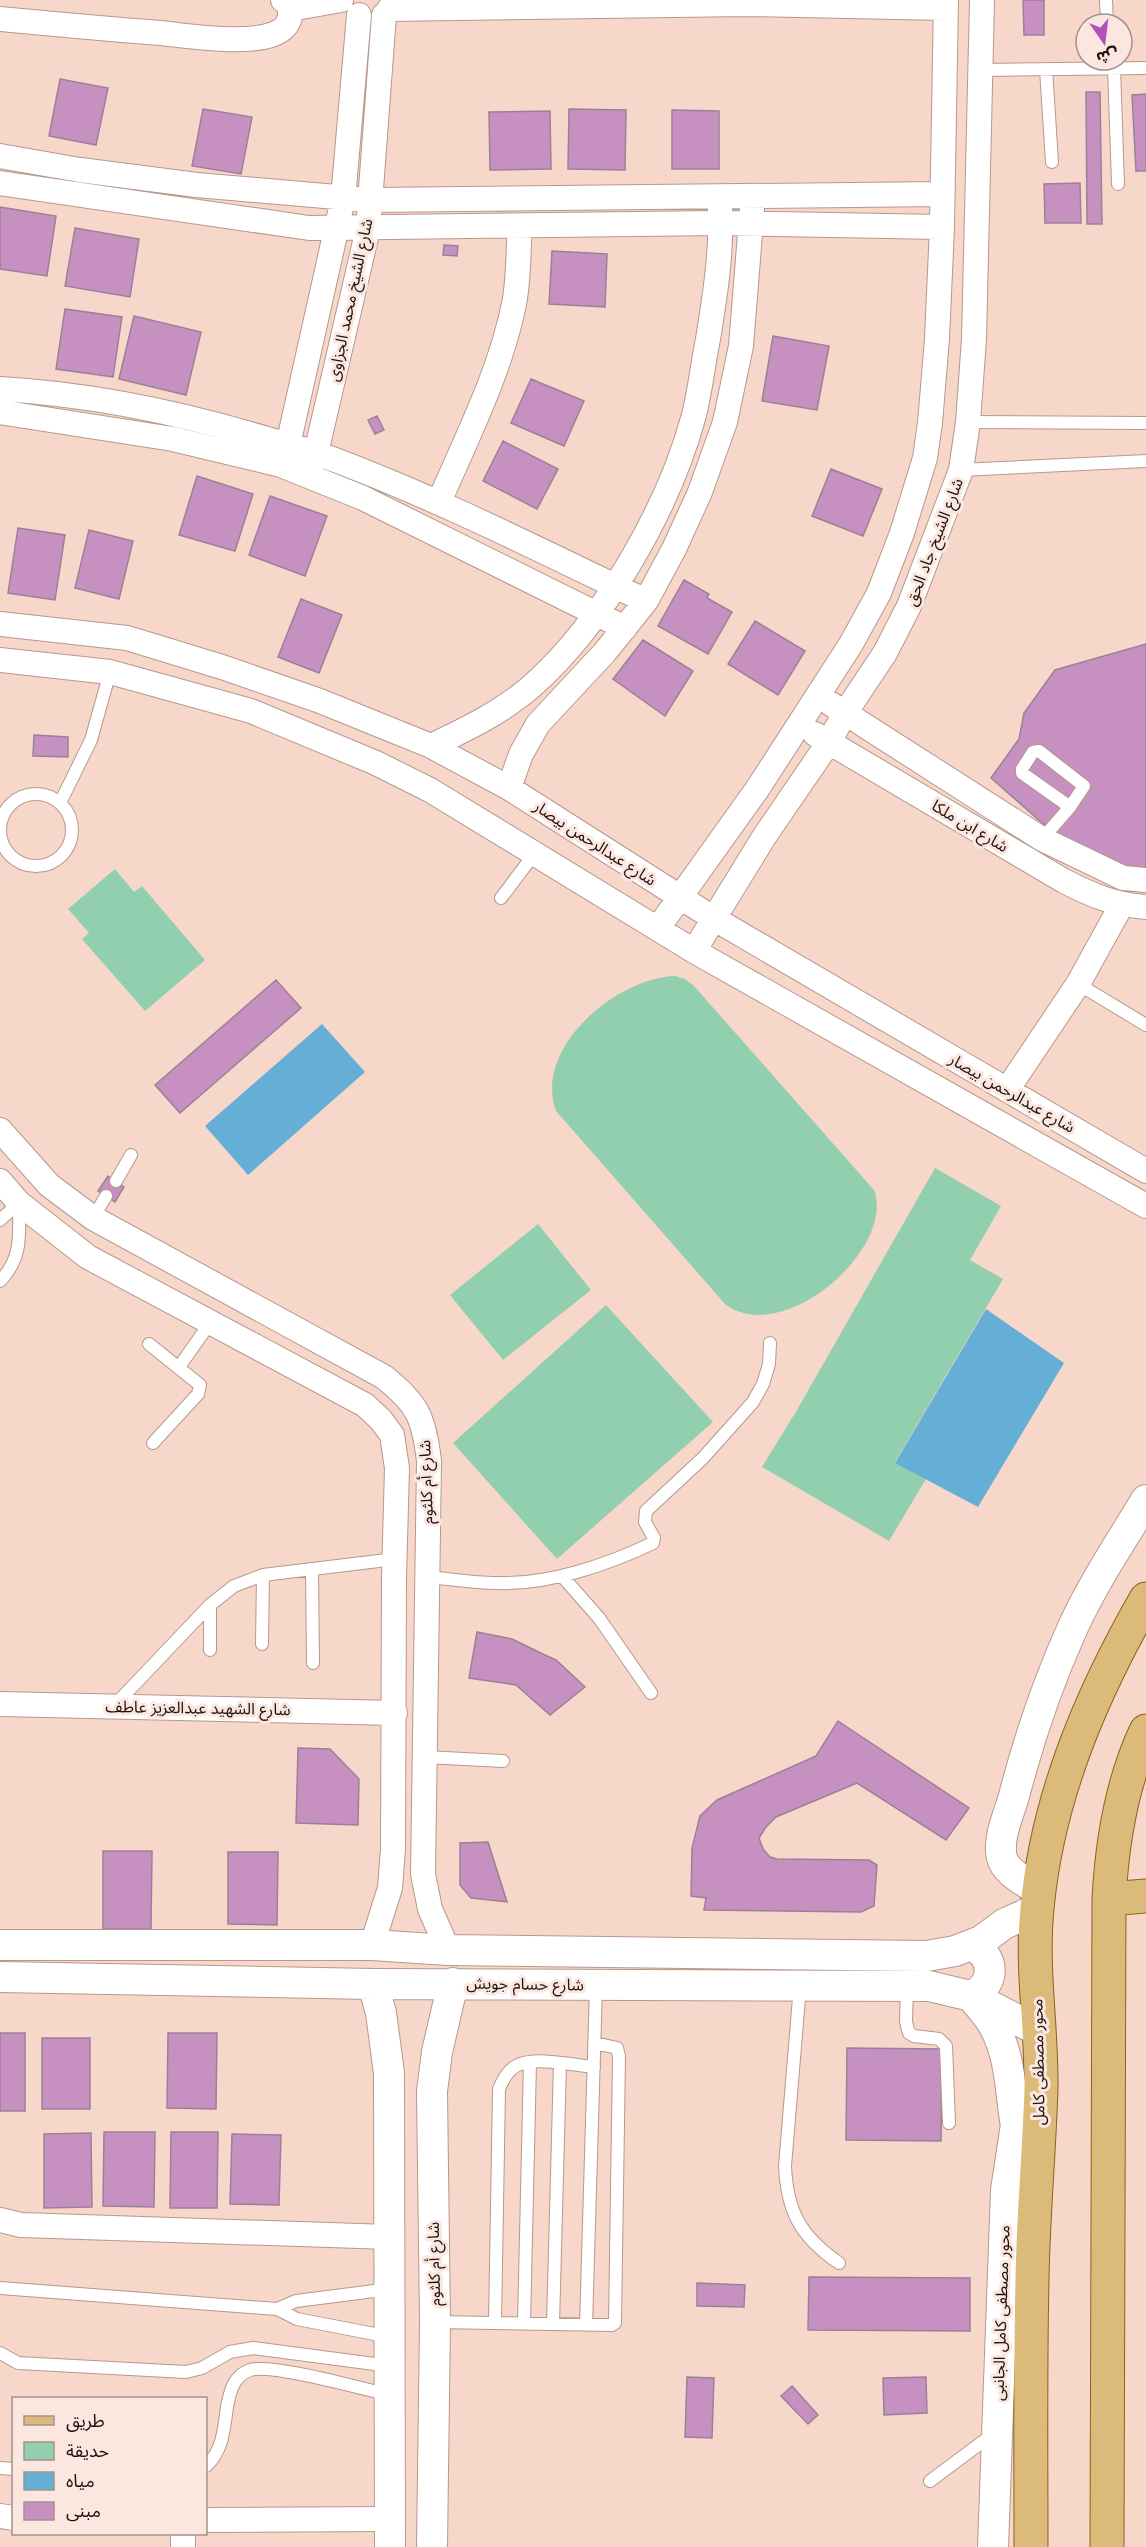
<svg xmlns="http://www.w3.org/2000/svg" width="1146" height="2547" font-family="Arial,'Noto Sans Arabic',sans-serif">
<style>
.green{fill:#92cfaf}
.water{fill:#65aed5}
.building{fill:#c690c1;stroke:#998297;stroke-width:1.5}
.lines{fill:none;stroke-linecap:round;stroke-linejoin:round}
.service-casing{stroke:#b7988c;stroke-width:14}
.minor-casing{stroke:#b7988c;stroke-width:26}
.tertiary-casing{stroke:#b7988c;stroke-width:32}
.primary-casing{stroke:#8a631b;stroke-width:35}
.service{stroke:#fff;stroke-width:12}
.minor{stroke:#fff;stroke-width:24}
.tertiary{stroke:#fff;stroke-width:30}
.primary{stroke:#dcbb7a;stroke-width:33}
.labels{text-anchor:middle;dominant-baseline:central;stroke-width:6;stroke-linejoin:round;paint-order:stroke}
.street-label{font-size:16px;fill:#1d120e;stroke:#fbe7e0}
</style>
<rect width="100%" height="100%" fill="#f8d7cb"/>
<path class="green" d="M115,869L134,892L142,886L205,960L145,1011L82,939L89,933L68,909Z
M675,976L685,979L694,986L874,1190C896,1249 782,1348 725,1304L556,1111C533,1048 616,978 675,976Z
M935,1168L1001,1206L970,1260L1003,1279L895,1462L926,1479L889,1541L762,1467L797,1410Z
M538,1224L591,1290L503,1360L450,1295Z
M606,1305L713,1422L557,1559L453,1443Z"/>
<path class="water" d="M322,1024L365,1072L248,1175L205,1126Z
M986,1309L1064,1363L978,1507L895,1463Z"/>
<path class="building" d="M1023,0H1044V35H1024Z
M60,79L108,88L96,145L49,136Z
M1086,92H1100L1102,224H1087Z
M1146,94V171H1136L1132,95Z
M203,109L252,117L241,174L192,166Z
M569,109L626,110L625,170L568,169Z
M672,110L719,111V169H672Z
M550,111L551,169L490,170L489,112Z
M1080,183L1081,223H1045L1044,184Z
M0,207L56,216L47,276L0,269Z
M75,228L139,239L130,297L65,286Z
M444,245L458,246L457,256L443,255Z
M552,251L607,254L605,307L549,304Z
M65,309L122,317L113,377L56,369Z
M134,316L201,332L186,395L119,379Z
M773,336L829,346L817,410L762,401Z
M531,379L584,401L564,446L511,423Z
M377,416L384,430L375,434L368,420Z
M503,441L558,469L537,509L483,481Z
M831,469L882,489L863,536L812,516Z
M197,476L253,494L235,551L179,535Z
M270,496L327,516L305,576L249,555Z
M18,528L65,535L55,600L8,593Z
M89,530L133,541L119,599L75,588Z
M684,580L709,594L707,598L732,612L708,654L658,626Z
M301,599L342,615L319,673L278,657Z
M755,621L805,651L778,695L728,664Z
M643,640L693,671L665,716L613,679Z
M1146,644V871L1124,866L1079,846L1042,823L991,778L1019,739L1024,713L1055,670Z
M34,735L68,737V757L33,756Z
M276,980L301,1008L180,1113L155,1085Z
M108,1176L124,1187L115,1202L98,1191Z
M477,1632L512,1639L545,1655L556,1660L585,1687L550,1715L516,1685L469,1678Z
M838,1721L969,1808L946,1840L857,1783L776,1817L766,1827L759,1838L763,1849L770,1857L777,1859L869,1860L877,1865L874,1906L861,1912L704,1910L706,1898L691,1896L692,1848L700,1816L717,1800L816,1756Z
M298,1748L330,1749L359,1779L358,1825L296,1823Z
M488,1842L507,1902L471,1898L460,1885V1843Z
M103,1851H152L151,1929H103Z
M228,1852H278L277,1925L228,1924Z
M0,2033H25V2111H0Z
M168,2033H217L216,2109L167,2108Z
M42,2038H90V2109H42Z
M847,2048L942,2049L941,2141L846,2140Z
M104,2132H155L154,2207L103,2206Z
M171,2132H218L217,2208H170Z
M91,2133L92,2207L44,2208V2134Z
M232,2134L281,2135L279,2205L230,2204Z
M809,2277L970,2278V2331L808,2330Z
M697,2283L745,2285L744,2307L697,2306Z
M687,2377L714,2378L712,2438L685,2437Z
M926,2377L927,2413L884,2415L883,2378Z
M792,2386L818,2415L808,2424L781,2396Z"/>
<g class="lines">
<g class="service-casing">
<path id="service" d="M1106,0L1107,24
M1114,68L1118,184
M1046,69L1052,162
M981,70L1146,68
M968,422L1146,423
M961,470L1146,461
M0 830a36 36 0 1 1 72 0a36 36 0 1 1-72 0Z
M60,803L91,740L110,672
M1042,839L1070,807L1084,786L1039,751L1033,752L1022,769V773L1070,807
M501,898L535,853
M1078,984L1146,1025
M116,1181L131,1155
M93,1218L106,1196
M0,1220L19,1203
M0,1281C23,1257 19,1235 19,1204
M149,1344L200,1385L198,1394L153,1443
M179,1367L210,1323
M312,1569L313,1663
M562,1576L599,1618L651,1693
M427,1577C450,1579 474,1583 497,1583C548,1585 607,1565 653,1543L654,1538L645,1522L646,1511L703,1458L753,1402L763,1384L769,1364L770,1343
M210,1605V1650
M262,1644L263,1575
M114,1706L210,1605L234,1586L263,1575L395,1559
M425,1757L503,1761
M800,1986L785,2166C787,2212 801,2237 839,2263
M907,1986L906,2022L909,2033L914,2036L939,2039L946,2046L949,2123
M594,2067C574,2065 534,2056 516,2066C507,2071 503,2080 499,2089L495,2323L612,2325L615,2323L619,2056L617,2048L595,2043
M0,2288L277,2309L297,2319L390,2337
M277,2309L296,2301L390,2289
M435,2322L495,2323
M524,2323L530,2062
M553,2324L560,2063
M586,2325L596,1986
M0,2353L18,2363L186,2372L202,2368L230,2352L253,2348L390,2366
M206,2466C223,2451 224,2428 227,2407C230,2392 233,2376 250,2370C271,2363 363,2389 390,2395
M0,2468L14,2469
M930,2481L993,2434"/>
</g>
<g class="minor-casing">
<path id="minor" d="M290,9L341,0
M389,9L747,4L946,8
M0,19C53,24 107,29 160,33C191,36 245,45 274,34C289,28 294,16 287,1L283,0
M0,156L80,170L197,185L371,200L942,194
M0,183L309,228L721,223L942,227
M0,389C90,394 181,413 267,439C284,444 302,448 319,454C431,495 538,549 646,601
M0,412L173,439L281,465L363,498L625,628
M284,458L288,445L343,199L359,15
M311,467L316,453L368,229L384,15
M439,502C467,437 500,373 514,304C519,279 518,251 520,226
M0,624L127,638L222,667L320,701L431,746L509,788L713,918L1146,1171
M0,660L110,672L251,711L376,763L430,790L694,951L1146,1206
M831,704L1042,839L1123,878L1146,880
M815,734L1064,881C1091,895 1115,905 1146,907
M431,746C467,729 502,712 532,686C604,622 669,508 694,415C700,391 703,364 708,339C715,296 722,252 720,208
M509,788L521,754L538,724L605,652L646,601L674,549L700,492L725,422L741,346L752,209
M658,928L758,788L851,644L879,593L902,533L925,458L930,423L937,339L942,227L946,0
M694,951L764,837L829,742L845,713L885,653L909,606L961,470L968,422L974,339L982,0
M1007,1090L1078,984L1121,906
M0,1130L49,1185L93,1218L384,1377C418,1404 424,1418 429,1461L423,1874L430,1909L448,1950
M0,1181L19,1203L88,1257L365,1405L381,1420L392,1435L397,1468L394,1578L393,1849L390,1888L372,1945
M0,1704L395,1713
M0,2220L21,2225L389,2237
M0,2516L14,2518
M206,2520L390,2519
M183,2547V2534"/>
</g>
<g class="tertiary-casing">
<path id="tertiary" d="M1039,1891C1027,1882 1006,1873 1002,1858C997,1839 1009,1814 1014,1796C1029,1738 1048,1682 1073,1627C1093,1583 1121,1542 1146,1500
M0,1945H372L448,1950L927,1956L955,1951L981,1941L1004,1924L1037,1909
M971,1945C996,1956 996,1985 971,1996C979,2006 988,2015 994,2026C1011,2057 1010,2092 1016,2126
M0,1977L373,1984L929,1986L971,1996L1039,2031
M373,1984L381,2013L389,2073L390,2547
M432,2547L435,2322L432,2091L437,2052L453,1983
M993,2547L1006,2190L1017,2118L1041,2087"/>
</g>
<g class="primary-casing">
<path id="primary" d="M1109,1899L1146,1896
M1031,2547C1031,2458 1030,2368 1032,2279C1033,2216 1039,2152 1041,2089C1042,2029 1031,1969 1037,1909C1047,1798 1091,1695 1146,1599
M1107,2547L1109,1899C1112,1842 1121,1784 1146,1731"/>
</g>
<use href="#service" class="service"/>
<use href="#minor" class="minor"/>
<use href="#tertiary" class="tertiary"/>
<use href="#primary" class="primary"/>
</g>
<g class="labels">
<g class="street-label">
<text transform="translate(350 300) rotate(-78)">شارع الشيخ محمد الجزاوى</text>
<text transform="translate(934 542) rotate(-69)">شارع الشيخ جاد الحق</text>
<text transform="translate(970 826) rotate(31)">شارع ابن ملكا</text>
<text transform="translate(595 843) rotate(33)">شارع عبدالرحمن بيصار</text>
<text transform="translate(1012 1093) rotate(30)">شارع عبدالرحمن بيصار</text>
<text transform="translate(426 1482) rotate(-92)">شارع أم كلثوم</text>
<text transform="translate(198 1708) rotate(1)">شارع الشهيد عبدالعزيز عاطف</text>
<text transform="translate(525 1984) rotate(1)">شارع حسام جويش</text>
<text transform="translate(1038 2062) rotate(-91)">محور مصطفى كامل</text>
<text transform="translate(434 2264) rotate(-91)">شارع أم كلثوم</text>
<text transform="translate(1001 2313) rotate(-88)">محور مصطفى كامل الجانبى</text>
</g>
</g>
<rect x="12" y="2397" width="195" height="138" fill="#fbe7e0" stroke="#a2928c" stroke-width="1.5"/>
<rect x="24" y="2416" width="30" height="9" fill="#dcbb7a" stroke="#a2928c" stroke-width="1.5"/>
<text x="66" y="2427" font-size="18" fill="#1d120e">طريق</text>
<rect x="24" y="2442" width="30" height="18" fill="#92cfaf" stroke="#a2928c" stroke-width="1.5"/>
<text x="66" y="2457" font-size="18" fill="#1d120e">حديقة</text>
<rect x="24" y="2472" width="30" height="18" fill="#65aed5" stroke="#a2928c" stroke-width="1.5"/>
<text x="66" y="2487" font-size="18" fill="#1d120e">مياه</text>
<rect x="24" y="2502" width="30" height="18" fill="#c690c1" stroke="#a2928c" stroke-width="1.5"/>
<text x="66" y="2517" font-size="18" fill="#1d120e">مبنى</text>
<g transform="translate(1104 42) rotate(166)"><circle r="28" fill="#fbe7e0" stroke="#a2928c" stroke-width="1.5"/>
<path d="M0-4.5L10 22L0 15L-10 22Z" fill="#b152bb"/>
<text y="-9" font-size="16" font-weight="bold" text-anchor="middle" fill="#1d120e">ش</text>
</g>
</svg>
